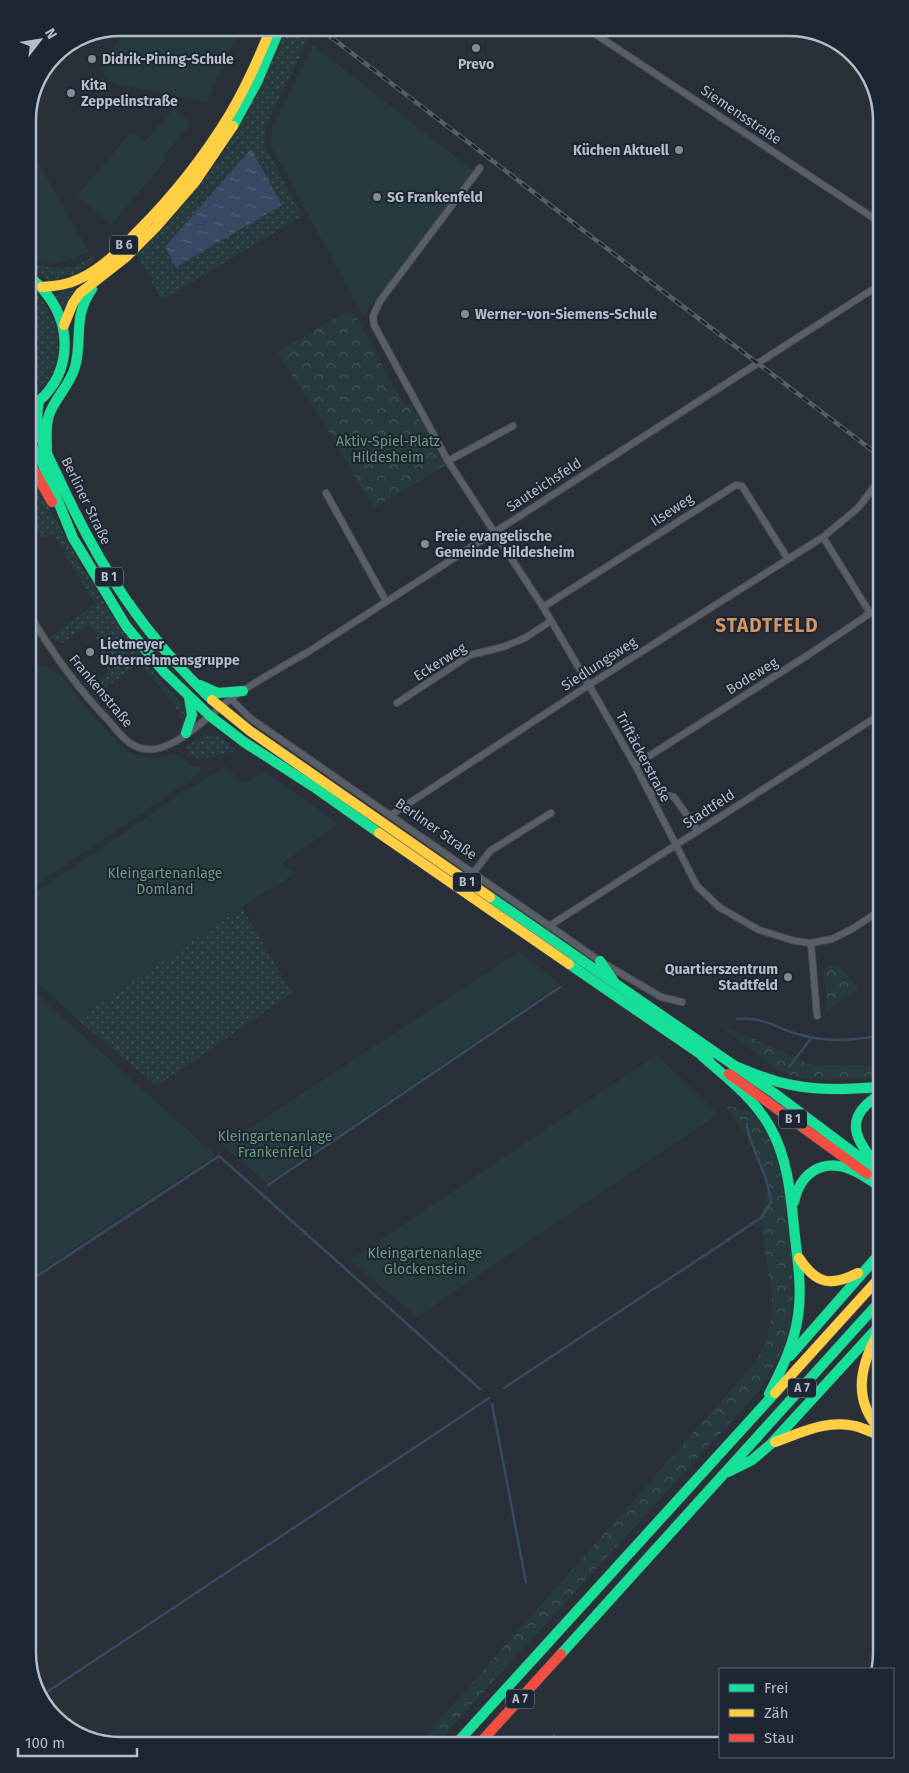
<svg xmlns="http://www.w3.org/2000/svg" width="909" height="1773" font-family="'Fira Sans',sans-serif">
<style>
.grass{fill:url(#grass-dots)}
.forest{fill:url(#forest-crowns)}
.garden{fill:#273a3e}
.water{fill:url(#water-ripples)}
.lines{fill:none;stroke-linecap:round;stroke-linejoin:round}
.stream{stroke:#384963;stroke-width:2.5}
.street-casing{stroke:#484c53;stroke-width:8}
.fast-casing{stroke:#484c55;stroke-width:11}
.slow-casing{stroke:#484c55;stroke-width:11}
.jam-casing{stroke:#484c55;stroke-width:11}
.street{stroke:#5a5e66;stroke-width:6}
.fast{stroke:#16e098;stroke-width:10}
.slow{stroke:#ffcf43;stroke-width:10}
.jam{stroke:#f24e42;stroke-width:10}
.rail-casing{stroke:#595d64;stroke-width:4.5}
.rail{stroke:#1d2633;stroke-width:2.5;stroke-dasharray:8;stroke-linecap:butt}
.poi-dot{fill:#848b96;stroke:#1d2633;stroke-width:2}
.labels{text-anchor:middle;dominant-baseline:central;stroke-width:4;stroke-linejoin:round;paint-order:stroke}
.shield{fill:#1d2633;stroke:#878f9c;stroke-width:1}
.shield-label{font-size:12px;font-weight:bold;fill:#b4bcc9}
.poi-label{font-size:14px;font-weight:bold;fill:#b4bcc9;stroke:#1d2633;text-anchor:start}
.street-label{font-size:14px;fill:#b4bcc9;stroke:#1d2633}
.park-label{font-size:14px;fill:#6b9a76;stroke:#1d2633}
.district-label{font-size:19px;font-weight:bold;letter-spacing:1px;fill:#d59563;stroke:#1d2633}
.rim{fill:none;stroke:#b4bcc9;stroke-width:2.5}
</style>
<defs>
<pattern id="grass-dots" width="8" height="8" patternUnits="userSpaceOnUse" patternTransform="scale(1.25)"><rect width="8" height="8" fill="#273a3e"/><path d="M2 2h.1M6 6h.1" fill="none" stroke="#445559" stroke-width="1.8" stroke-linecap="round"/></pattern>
<pattern id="forest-crowns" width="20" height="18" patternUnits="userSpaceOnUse" patternTransform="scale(1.25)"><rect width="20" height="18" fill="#273a3e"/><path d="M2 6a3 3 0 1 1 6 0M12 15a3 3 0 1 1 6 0" fill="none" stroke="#445559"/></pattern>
<pattern id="water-ripples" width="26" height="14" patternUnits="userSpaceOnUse" patternTransform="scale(1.25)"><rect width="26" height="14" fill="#384963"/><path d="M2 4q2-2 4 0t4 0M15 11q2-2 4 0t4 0" fill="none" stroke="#526178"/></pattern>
</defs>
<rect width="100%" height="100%" fill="#2a3038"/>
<path class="grass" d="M287,28H291L308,40L266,124L265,146L302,216L162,300L136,253L221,157L275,57Z
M93,256L95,259L79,273L49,281L28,266V263L59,269L76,266Z
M28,287C67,317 70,372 28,401Z
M77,287L74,290L64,310L55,294Z
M28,470L84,570L110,612L161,682L187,708L189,711L185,726L174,734L183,724V720H180L179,709H174L176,705L140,665H137L100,692L102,682L101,676L109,673L96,638L98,636L90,624L62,643L50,637L95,604L53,534L42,539L28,512Z
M210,735L218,736L239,751C233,752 227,752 222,754C207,758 196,764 186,747L202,736Z
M242,907L292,993L157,1086L77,1019Z"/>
<path class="forest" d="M346,312L355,314L402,402L405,406L410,403L445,466L373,508L331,435L277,352Z
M837,964L858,988L827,1011L824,969Z
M714,1021L811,1065H881V1078L817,1080L797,1077L779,1071Z
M725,1105L756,1113L776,1151L786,1194L792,1258L793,1298L790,1325L782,1352L759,1391L435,1745H420L419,1743L753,1365L766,1343L772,1311V1294L764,1245L760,1226L768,1183L753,1147Z"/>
<path class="garden" d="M127,28H234L236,37L207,102L121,85C116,83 109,83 106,78C98,68 121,38 127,28Z
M313,45L475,172L363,316L271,146L273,125Z
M174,108L191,123L163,157L166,160L111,225L77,196L132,131L145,142Z
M28,145L89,252L58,263L28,257Z
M28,657L38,665L58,672L95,718L125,749L141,757L155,758L176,754L191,765L200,767L201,773L28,890Z
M225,766L244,784L264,771L339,824L282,863L296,873L242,907L77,1019L28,974V897L185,791Z
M519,951L560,984L267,1183L223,1146Z
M28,986L215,1155L28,1279Z
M657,1055L718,1114L417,1317L350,1260Z"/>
<path class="water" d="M251,149L282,205L176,267L165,247Z"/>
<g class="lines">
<path class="stream" d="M737,1019C766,1017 771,1026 797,1034C824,1042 854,1041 881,1035
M789,1067L812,1037
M268,1185L560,987
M28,1282L219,1156L480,1389
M504,1388L761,1218L771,1202C770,1196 769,1189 767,1183C764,1170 745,1133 747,1124
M492,1404L526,1582
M41,1696L489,1398
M554,1735L556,1745"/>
<g class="street-casing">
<path id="street" d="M586,28L881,223
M480,168L380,301L373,316L374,325L448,461L543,607L589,685L635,765L697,886L719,907L759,930L795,941L811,943L832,939L852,929L881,910
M448,461L513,426
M326,493L386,601
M823,537L870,613
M543,607L736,485L742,486L788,559
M28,612C51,651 77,688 109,721C115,728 122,738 130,743C137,748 147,750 155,749C182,745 212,712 233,697C257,681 283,666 308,652L881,284
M231,699L250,718L600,961L661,997L682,1002
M397,703L470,655L503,647L525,638L551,621
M635,765L808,655L881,606
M648,790L674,797L698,831
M391,815L589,685L823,537L858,508L881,478
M474,872L490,851L551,813
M549,926L881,714
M811,943L817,1016"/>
</g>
<g class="fast-casing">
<path id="fast" d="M233,126L257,82L280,28
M28,276C34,281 41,286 45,292C70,322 72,364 46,394C41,400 34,404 28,409
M39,401C32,431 49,457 61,483C100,568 144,635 212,700
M28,439L42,462L73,538L126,626L164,672L210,716L244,742L314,787L379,833
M47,454C47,441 45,427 49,415C55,398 70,385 75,367C83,338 72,318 92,289
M200,685L218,693L243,691
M186,733L192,715L189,697
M490,897L774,1093L878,1171
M600,961L613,980
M569,964L709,1060
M702,1056C726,1077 754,1098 770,1127C789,1160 791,1200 795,1237C798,1263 802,1290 798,1316C794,1344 782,1369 769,1394
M733,1065C752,1073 771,1081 792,1085C821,1091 851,1089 881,1087
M881,1094C840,1118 856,1141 881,1170
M794,1202C800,1174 821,1158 850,1169C861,1173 871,1181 881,1187
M790,1356L881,1252
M728,1472L752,1460L771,1444L881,1324
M561,1654L881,1300
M455,1745L775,1393"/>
</g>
<g class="slow-casing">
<path id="slow" d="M42,287C55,286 67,285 79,279C102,269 121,249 138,231C173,196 204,157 230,114C246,87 259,58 271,28
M64,325L73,303L80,293L126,257L156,227L195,182L233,126
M212,700L250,731L490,897
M379,833L569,964
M799,1258C816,1284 830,1287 858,1273
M877,1335C859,1369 853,1401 881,1431
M775,1393L881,1276
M775,1442C800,1433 828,1419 855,1426C864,1428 873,1433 881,1436"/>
</g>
<g class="jam-casing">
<path id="jam" d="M28,460L52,502
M729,1074L867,1174
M478,1745L561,1654"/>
</g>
<use href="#street" class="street"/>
<use href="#fast" class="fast"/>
<use href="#slow" class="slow"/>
<use href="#jam" class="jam"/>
<g class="rail-casing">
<path id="rail" d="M319,28C506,171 693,315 881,457"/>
</g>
<use href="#rail" class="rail"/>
</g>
<g class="poi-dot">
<circle cx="476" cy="48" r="5"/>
<circle cx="92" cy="59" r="5"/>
<circle cx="71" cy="93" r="5"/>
<circle cx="679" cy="150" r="5"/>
<circle cx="377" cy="197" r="5"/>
<circle cx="465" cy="314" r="5"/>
<circle cx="425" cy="544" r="5"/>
<circle cx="90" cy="652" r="5"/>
<circle cx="788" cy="977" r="5"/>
</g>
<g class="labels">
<g class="shield">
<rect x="110" y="235.5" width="28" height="19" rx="4"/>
<rect x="95" y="567.5" width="28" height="19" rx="4"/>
<rect x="453" y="872.5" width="28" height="19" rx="4"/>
<rect x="779" y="1109.5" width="28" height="19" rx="4"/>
<rect x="788" y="1378.5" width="28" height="19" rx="4"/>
<rect x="506" y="1689.5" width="28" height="19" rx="4"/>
</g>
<g class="shield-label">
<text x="124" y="245">B 6</text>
<text x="109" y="577">B 1</text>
<text x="467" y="882">B 1</text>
<text x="793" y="1119">B 1</text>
<text x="802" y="1388">A 7</text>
<text x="520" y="1699">A 7</text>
</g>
<g class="poi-label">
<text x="102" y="59">Didrik-Pining-Schule</text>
<text x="476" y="64" text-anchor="middle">Prevo</text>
<text x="81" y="85">Kita<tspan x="81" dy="16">Zeppelinstraße</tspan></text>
<text x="669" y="150" text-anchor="end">Küchen Aktuell</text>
<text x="387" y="197">SG Frankenfeld</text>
<text x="475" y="314">Werner-von-Siemens-Schule</text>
<text x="435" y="536">Freie evangelische<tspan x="435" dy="16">Gemeinde Hildesheim</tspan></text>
<text x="100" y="644">Lietmeyer<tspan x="100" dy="16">Unternehmensgruppe</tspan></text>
<text x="778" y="969" text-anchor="end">Quartierszentrum<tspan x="778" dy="16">Stadtfeld</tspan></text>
</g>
<g class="street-label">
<text transform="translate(741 115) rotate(34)">Siemensstraße</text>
<text transform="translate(544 485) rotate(-33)">Sauteichsfeld</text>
<text transform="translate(86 501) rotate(64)">Berliner Straße</text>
<text transform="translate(672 510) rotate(-33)">Ilseweg</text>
<text transform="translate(440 662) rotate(-32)">Eckerweg</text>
<text transform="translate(599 664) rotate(-33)">Siedlungsweg</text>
<text transform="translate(752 676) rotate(-32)">Bodeweg</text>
<text transform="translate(101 691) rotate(50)">Frankenstraße</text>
<text transform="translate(643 757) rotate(62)">Triftäckerstraße</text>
<text transform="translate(709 809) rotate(-33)">Stadtfeld</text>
<text transform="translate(436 829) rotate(35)">Berliner Straße</text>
</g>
<g class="park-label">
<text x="388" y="441">Aktiv-Spiel-Platz<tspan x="388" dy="16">Hildesheim</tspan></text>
<text x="165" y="873">Kleingartenanlage<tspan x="165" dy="16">Domland</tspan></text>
<text x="275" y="1136">Kleingartenanlage<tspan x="275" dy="16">Frankenfeld</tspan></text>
<text x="425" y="1253">Kleingartenanlage<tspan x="425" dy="16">Glockenstein</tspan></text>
</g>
<g class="district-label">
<text x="767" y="625">STADTFELD</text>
</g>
</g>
<path d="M0 0H909V1773H0ZM120 36H789A84 84 0 0 1 873 120V1653A84 84 0 0 1 789 1737H120A84 84 0 0 1 36 1653V120A84 84 0 0 1 120 36Z" fill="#1d2633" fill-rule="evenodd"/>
<path class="rim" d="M120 36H789A84 84 0 0 1 873 120V1653A84 84 0 0 1 789 1737H120A84 84 0 0 1 36 1653V120A84 84 0 0 1 120 36Z"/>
<rect x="719" y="1668" width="175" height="90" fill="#1d2633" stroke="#59626f"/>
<rect x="729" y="1684" width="25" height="8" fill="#16e098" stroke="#59626f"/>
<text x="764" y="1693" font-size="15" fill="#b4bcc9">Frei</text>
<rect x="729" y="1709" width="25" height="8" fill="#ffcf43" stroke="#59626f"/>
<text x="764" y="1718" font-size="15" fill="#b4bcc9">Zäh</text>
<rect x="729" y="1734" width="25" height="8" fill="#f24e42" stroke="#59626f"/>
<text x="764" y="1743" font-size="15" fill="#b4bcc9">Stau</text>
<g transform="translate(40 40) rotate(59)" stroke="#1d2633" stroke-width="4" paint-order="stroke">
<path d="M0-4L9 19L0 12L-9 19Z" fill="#b4bcc9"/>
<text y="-8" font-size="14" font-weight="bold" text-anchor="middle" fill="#b4bcc9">N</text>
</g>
<path d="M18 1748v8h119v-8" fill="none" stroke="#b4bcc9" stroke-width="2.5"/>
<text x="25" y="1748" font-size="15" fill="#b4bcc9" stroke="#1d2633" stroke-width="4" paint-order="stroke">100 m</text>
</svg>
